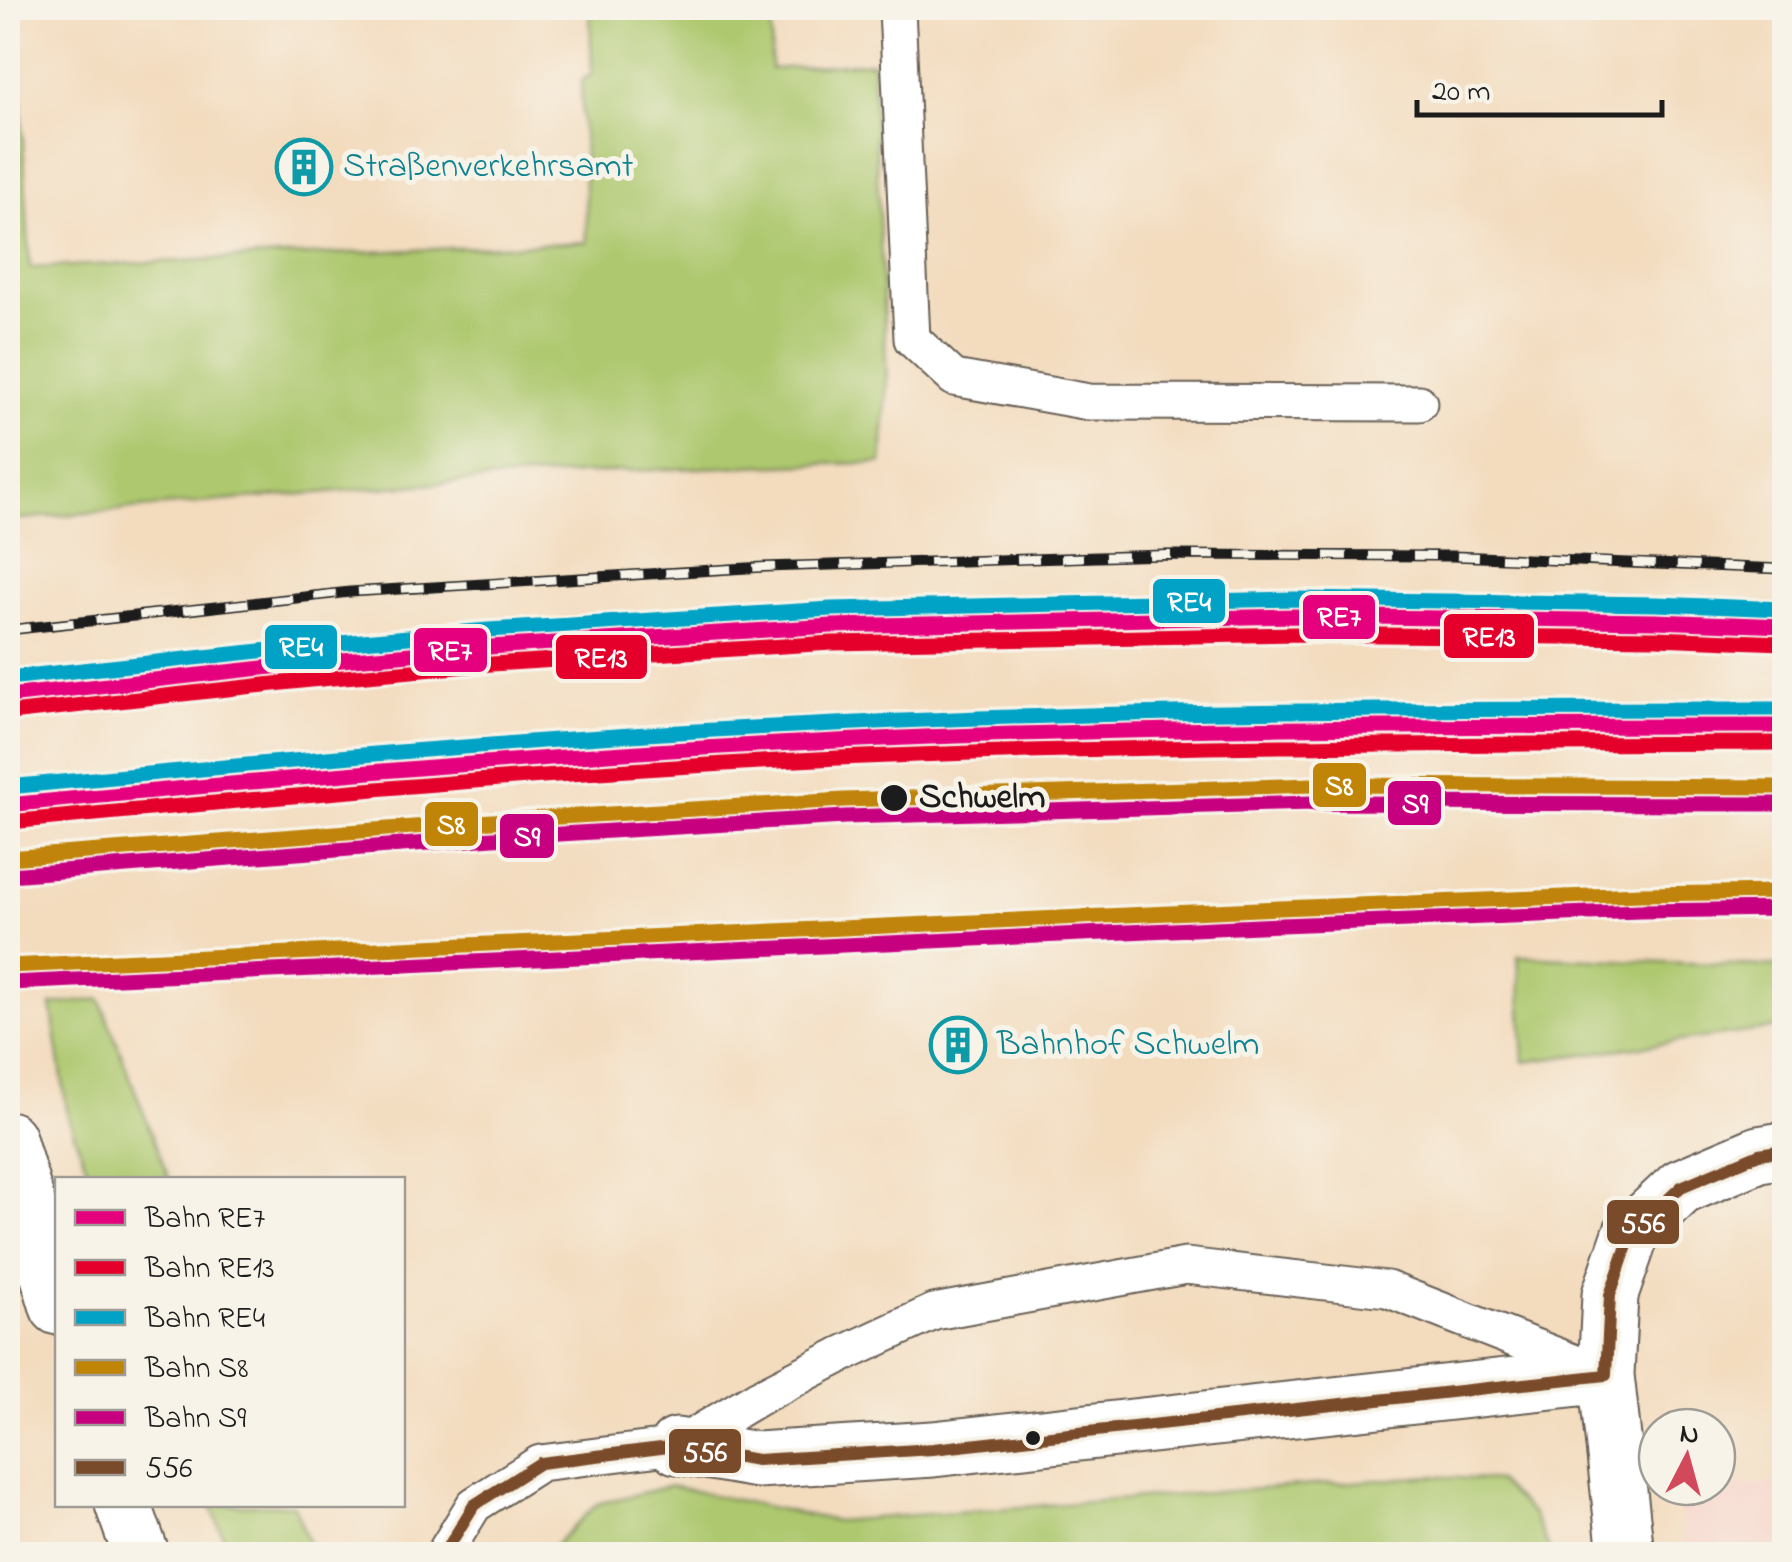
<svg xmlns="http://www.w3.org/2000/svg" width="1792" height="1562" font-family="'Indie Flower',sans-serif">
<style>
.built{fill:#f7d1c7}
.green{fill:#adc86e;stroke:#647245;stroke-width:2.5}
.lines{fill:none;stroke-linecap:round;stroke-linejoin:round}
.service-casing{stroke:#675f55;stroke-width:39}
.minor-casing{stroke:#675f55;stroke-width:59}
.primary-casing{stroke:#675f55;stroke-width:59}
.service{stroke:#fff;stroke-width:35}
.minor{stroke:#fff;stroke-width:55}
.primary{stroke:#fff;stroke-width:55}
.rail-casing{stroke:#1c1c1c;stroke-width:11}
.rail{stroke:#f7f3e8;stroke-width:8;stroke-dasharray:22;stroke-linecap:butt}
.bus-1-casing{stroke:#f7f3e8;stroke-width:20}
.bus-1{stroke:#7a4b2a;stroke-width:12}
.rail-1-casing{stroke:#f7f3e8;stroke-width:22}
.rail-2-casing{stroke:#f7f3e8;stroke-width:22}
.rail-3-casing{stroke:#f7f3e8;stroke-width:22}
.rail-4-casing{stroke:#f7f3e8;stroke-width:22}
.rail-5-casing{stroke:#f7f3e8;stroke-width:22}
.rail-1{stroke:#e5007d;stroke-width:15}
.rail-2{stroke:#e4002b;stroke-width:15}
.rail-3{stroke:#01a2c5;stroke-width:15}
.rail-4{stroke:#c08407;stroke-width:15}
.rail-5{stroke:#c7007f;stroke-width:15}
.stop-dot{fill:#1c1c1c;stroke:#f7f3e8;stroke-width:4}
.labels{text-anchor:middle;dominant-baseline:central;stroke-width:10;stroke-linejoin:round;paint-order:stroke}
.culture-label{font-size:35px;fill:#0d838f;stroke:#f7f3e8;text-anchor:start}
.stop-label{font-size:35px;font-weight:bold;fill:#1c1c1c;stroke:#f7f3e8;text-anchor:start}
.line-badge{stroke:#f7f3e8;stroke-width:4}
.badge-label{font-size:28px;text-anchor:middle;font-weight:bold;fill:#fff}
</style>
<rect width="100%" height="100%" fill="#f7f3e8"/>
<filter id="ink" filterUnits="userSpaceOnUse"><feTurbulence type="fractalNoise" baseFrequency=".01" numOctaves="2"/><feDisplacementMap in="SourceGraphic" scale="20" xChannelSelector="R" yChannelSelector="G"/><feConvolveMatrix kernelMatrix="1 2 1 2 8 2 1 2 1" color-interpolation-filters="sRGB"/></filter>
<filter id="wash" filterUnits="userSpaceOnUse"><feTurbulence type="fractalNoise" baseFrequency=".0048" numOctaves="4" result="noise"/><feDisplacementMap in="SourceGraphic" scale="40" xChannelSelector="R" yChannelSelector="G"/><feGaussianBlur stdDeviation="2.25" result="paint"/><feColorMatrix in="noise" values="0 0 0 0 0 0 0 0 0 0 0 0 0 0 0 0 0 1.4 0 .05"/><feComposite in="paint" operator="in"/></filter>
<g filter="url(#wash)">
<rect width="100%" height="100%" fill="#f3dbbe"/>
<path class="built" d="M1784,1482V1554H1685L1679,1493Z"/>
<path class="green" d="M8,8H16L30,268L587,242L581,81L592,74L590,14L772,8L771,69L872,62L887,383L882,463C589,466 298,494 8,520Z
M1518,956L1784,967V1027L1524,1062Z
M100,999L169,1179H91L68,1117L51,1005Z
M1433,1476L1498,1481L1533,1515L1551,1554H546L597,1504L670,1486L836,1521Z
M211,1505H294L313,1554H230Z"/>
</g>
<g filter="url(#ink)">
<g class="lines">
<g class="service-casing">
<path id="service" d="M897,8L912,339L954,378L1089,402L1419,403
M444,1554L474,1505L540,1463L677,1446L759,1397L839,1356L934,1312L1186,1266L1387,1289L1593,1370"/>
</g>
<g class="minor-casing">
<path id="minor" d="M677,1446L757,1460L933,1449L1606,1375
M1626,1554L1606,1375L1610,1295L1631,1234L1681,1187L1759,1154L1784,1150"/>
</g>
<g class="primary-casing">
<path id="primary" d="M8,1139L58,1307
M123,1504L141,1554"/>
</g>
<use href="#service" class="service"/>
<use href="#minor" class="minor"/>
<use href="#primary" class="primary"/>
<g class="rail-casing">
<path id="rail" d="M8,630L350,592L764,567L1166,555L1452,556L1784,569"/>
</g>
<use href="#rail" class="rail"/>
<g class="bus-1-casing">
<path id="bus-1" d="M1606,1375L1610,1295L1631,1234L1681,1187L1759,1154L1784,1150
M444,1554L474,1505L540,1463L677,1446L757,1460L933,1449L1606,1375"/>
</g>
<use href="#bus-1" class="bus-1"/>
<g class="rail-1-casing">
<path id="rail-1" d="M8,696L308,663L490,647L831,626L1295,616L1656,621L1784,626
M8,805C284,778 560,754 837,741C1152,726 1468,726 1784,726"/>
</g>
<g class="rail-2-casing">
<path id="rail-2" d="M10,713L310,680L491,664L832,643L1295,634L1656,638L1783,643
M10,822C285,796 561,771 838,758C1153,744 1468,744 1784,743"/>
</g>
<g class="rail-3-casing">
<path id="rail-3" d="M8,678L306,646L488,630L831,609L1295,599L1656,604L1784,609
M8,787C283,761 560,736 836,724C1152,709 1468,709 1784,709"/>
</g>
<g class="rail-4-casing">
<path id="rail-4" d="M8,858L492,821L844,800L1312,785L1784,787
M8,966L1280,908L1640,894L1784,892"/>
</g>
<g class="rail-5-casing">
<path id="rail-5" d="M9,875L493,838L845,817L1312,803L1784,804
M9,983L1281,925L1640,911L1784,909"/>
</g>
<use href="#rail-1" class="rail-1"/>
<use href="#rail-2" class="rail-2"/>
<use href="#rail-3" class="rail-3"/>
<use href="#rail-4" class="rail-4"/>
<use href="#rail-5" class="rail-5"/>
</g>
</g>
<defs>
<g id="building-ring" transform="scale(2.875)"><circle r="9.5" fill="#f7f3e8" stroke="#0f9aa8" stroke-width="1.5"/><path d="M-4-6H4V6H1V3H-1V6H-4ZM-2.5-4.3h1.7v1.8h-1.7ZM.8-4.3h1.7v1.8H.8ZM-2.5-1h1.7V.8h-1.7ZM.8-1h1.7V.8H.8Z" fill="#0f9aa8"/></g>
</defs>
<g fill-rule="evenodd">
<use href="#building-ring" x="304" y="167"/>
<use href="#building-ring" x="958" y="1045"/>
</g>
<g class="stop-dot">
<circle cx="894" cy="798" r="15"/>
<circle cx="1033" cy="1438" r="9"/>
</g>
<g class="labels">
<g class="culture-label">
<text x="343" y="167">Straßenverkehrsamt</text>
<text x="997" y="1045">Bahnhof Schwelm</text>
</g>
<g class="stop-label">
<text x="919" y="798">Schwelm</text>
</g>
</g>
<g class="line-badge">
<rect x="1151" y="577" width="76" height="48" rx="10" fill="#01a2c5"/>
<rect x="1301" y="593" width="76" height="48" rx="10" fill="#e5007d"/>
<rect x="1442" y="612" width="94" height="48" rx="10" fill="#e4002b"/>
<rect x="263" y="623" width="76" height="48" rx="10" fill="#01a2c5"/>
<rect x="412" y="626" width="77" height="48" rx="10" fill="#e5007d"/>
<rect x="554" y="633" width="95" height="48" rx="10" fill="#e4002b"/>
<rect x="1311" y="761" width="57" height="48" rx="10" fill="#c08407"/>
<rect x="1386" y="779" width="57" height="48" rx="10" fill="#c7007f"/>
<rect x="423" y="800" width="57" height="48" rx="10" fill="#c08407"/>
<rect x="498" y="812" width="58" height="48" rx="10" fill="#c7007f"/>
<rect x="1605" y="1198" width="76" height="48" rx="10" fill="#7a4b2a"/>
<rect x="667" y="1427" width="76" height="48" rx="10" fill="#7a4b2a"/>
</g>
<g class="badge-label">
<text x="1189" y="611">RE4</text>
<text x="1339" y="626">RE7</text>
<text x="1489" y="646">RE13</text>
<text x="301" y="656">RE4</text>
<text x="450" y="660">RE7</text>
<text x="601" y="667">RE13</text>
<text x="1339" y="795">S8</text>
<text x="1415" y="813">S9</text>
<text x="451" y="834">S8</text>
<text x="527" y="846">S9</text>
<text x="1643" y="1232">556</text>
<text x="705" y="1461">556</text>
</g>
<rect width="1792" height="1562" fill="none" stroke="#f7f3e8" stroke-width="40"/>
<rect x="55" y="1177" width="350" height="330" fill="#f7f3e8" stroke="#9f9d96" stroke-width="2.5"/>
<rect x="75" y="1210" width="50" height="15" fill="#e5007d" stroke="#9f9d96" stroke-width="2.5"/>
<text x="145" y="1227" font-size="30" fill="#1c1c1c">Bahn RE7</text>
<rect x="75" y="1260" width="50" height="15" fill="#e4002b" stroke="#9f9d96" stroke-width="2.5"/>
<text x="145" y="1277" font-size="30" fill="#1c1c1c">Bahn RE13</text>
<rect x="75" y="1310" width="50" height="15" fill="#01a2c5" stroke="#9f9d96" stroke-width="2.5"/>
<text x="145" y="1327" font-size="30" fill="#1c1c1c">Bahn RE4</text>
<rect x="75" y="1360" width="50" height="15" fill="#c08407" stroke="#9f9d96" stroke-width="2.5"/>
<text x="145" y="1377" font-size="30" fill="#1c1c1c">Bahn S8</text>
<rect x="75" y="1410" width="50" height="15" fill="#c7007f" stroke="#9f9d96" stroke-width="2.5"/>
<text x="145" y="1427" font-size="30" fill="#1c1c1c">Bahn S9</text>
<rect x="75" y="1460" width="50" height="15" fill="#7a4b2a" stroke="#9f9d96" stroke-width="2.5"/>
<text x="145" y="1477" font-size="30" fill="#1c1c1c">556</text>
<g transform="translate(1687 1457) rotate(6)"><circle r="48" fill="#f7f3e8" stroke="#9f9d96" stroke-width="2.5"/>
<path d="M0-8L18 38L0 25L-18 38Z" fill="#d1495b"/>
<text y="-15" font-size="28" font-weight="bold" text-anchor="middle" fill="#1c1c1c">N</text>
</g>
<path d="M1417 100v15h245v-15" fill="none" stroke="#1c1c1c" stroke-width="5"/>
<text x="1432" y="100" font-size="30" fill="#1c1c1c" stroke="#f7f3e8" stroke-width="8" paint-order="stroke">20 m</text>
</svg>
